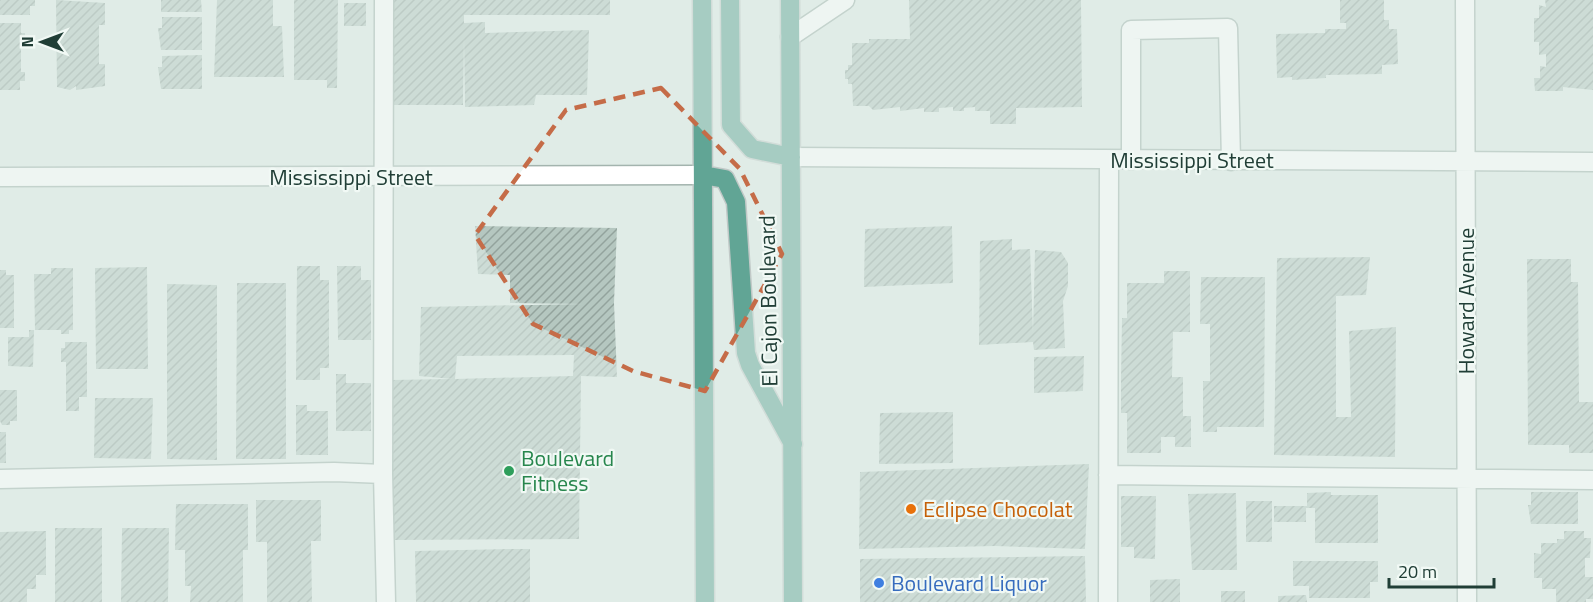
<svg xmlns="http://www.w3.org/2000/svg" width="1593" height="602" font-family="'Titillium Web',sans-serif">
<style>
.building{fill:url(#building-hatch);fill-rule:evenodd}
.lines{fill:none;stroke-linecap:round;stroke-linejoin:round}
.minor-casing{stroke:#a3b4ae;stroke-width:21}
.major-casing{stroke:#c1c9c7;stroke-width:21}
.minor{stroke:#fff;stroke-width:18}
.major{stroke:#61a595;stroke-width:18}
.marked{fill:none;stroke:#c56c48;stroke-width:4.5;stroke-dasharray:12 8;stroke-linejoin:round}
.leisure-dot{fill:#2e9e5b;stroke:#f1f9f5;stroke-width:2}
.food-dot{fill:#e8710a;stroke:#f1f9f5;stroke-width:2}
.shop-dot{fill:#3f7fe0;stroke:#f1f9f5;stroke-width:2}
.labels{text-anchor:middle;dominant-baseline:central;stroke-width:4.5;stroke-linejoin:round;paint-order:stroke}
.street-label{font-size:22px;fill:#203e36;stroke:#f1f9f5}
.leisure-label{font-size:22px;fill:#27864d;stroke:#f1f9f5;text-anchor:start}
.food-label{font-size:22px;fill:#c56008;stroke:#f1f9f5;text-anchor:start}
.shop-label{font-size:22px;fill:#366cbe;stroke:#f1f9f5;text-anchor:start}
</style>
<defs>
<pattern id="building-hatch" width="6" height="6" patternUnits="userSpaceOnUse" patternTransform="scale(1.5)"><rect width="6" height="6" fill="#b5c7c0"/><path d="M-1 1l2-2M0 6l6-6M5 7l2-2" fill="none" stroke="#93a39d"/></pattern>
</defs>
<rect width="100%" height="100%" fill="#e0ece7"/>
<path class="building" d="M0,0H35V6H30V15H0Z
M56,0L105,3V25H99V64H105V86L76,90V86L70,90L57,87Z
M161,0H201L202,12H161Z
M217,0H273V26H282L284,77H214Z
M294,0H338L337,88H327V80H294Z
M392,0H610V15H464V23L485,22V33L589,30L587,95H536L534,105L465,107L464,36L463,105H392Z
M909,0H1081L1082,107L1016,108V124H990V111H975V107L964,108V111H953V107L939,108V112H924V108L900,111V107L873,110L869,106H853L852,84H848V79H845V70H848V65H852V43H869V39H910Z
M1340,0H1384V20H1389V29H1397L1398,64L1382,65V74L1326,75V78L1292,80V77L1277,78L1276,34L1325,33V29H1346V23H1340Z
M1545,0H1593V90L1563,87V91H1535L1534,78H1540V66L1546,67V54L1539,55V42H1534V18H1539V5L1546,7Z
M344,3H366V26H344Z
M162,17H202V50H161L158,28H162Z
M0,23H21V33H25V41H21V72H25V81H20V90H0Z
M202,55V89H161L158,67H162V56Z
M475,226L617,228L614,303L617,377L581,376L579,539L394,540L391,380L453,379L419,376L421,307L583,304L510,303V275L478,274ZM574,355L573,376L455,379L457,356Z
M952,226L953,283L864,287L865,229Z
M1012,239V250L1030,249L1033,333L1035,250L1061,252L1068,263V286L1063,301L1065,348L1034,350L1033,342L979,345L980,241Z
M1370,257L1366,295L1336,296V417H1351L1349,331L1396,327L1395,457L1274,455L1277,258Z
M1527,259H1571V282H1578L1579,402H1593V453H1569V445H1528Z
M297,266H320V280H329V368H320V380H296Z
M337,266H361V280H371V340H338Z
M147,267L148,369H96L95,268Z
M51,268H73V330H69V334H61V330H35L34,274H51Z
M0,270H6V275H14V328H0Z
M1164,271H1190V332H1173L1172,377H1183V416H1191V447H1175V437H1161V453H1127V413H1121V379L1122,318H1127V283H1164Z
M1201,277H1265L1264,427H1217V432H1203V381H1210V324H1200Z
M237,283H286V459H236Z
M167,284L217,285V460L167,459Z
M29,330H34L33,367L8,366V337H29Z
M65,342H87V397H79V411H66V362H61V348H65Z
M1084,356L1083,391L1034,393V357Z
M336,374H346V383H371V431H336Z
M0,390H17V421H10V425H2L0,421Z
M95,398H153L151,459L94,458Z
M296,405H307V411H328V455H296Z
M953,412V463L879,464L880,413Z
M0,432H6V463H0Z
M1089,464L1085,549L995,546L859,549L860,472Z
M1331,492V495H1378V543H1315V508H1306V522H1274V506H1307V493Z
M1531,492H1578V524H1531L1528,505H1531Z
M1236,493L1237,570H1192L1188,494Z
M1121,496H1156L1155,559L1134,558V547H1121Z
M256,500H321V541H311L312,602H267V542H256Z
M1246,501H1272V542H1246Z
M176,504H248V550H243V602H190L191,586H185V550H175Z
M55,528H102V602H55Z
M122,528H169L168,602H121Z
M46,531V575H36V589H27V602H0V532Z
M1564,531H1584V538H1591L1590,558H1585V577H1593V599H1586V602H1556V589H1542V578H1534V553L1541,554V543H1557V539H1564Z
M514,549H530V602H416L415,551Z
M1085,556L1086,602H860V559Z
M1293,561H1378V582H1370V598H1309V586H1293Z
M1180,579V602H1150V580Z
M1221,591H1245V602H1221Z
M1306,595L1307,602H1278V596Z"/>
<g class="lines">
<g class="minor-casing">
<path id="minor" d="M384,0L383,474L386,602
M1465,0L1467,602
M790,37L845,0
M791,157L1593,162
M1131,160V30L1228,28L1231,161
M0,177L703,175
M1108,475L1593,480
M0,479L334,472L383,474
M1108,602L1109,160"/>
</g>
<g class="major-casing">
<path id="major" d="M702,0L705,602
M730,0L731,125L752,149L791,157
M790,0L793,602
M703,175L725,179L736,202L746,353L750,365L793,444"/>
</g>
<use href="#minor" class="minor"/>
<use href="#major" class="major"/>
</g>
<path d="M0 0H1593V602H0ZM661,88L740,169L782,254L705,391L633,371L533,324L475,235L566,110Z" fill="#e0ece7" fill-opacity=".55" fill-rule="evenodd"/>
<path class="marked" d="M661,88L740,169L782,254L705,391L633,371L533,324L475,235L566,110Z"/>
<circle class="leisure-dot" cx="509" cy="471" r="6"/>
<circle class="food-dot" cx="911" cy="509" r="6"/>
<circle class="shop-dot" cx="879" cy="583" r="6"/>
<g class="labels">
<g class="street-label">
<text x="1192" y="160">Mississippi Street</text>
<text x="351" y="177">Mississippi Street</text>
<text transform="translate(768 301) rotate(-91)">El Cajon Boulevard</text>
<text transform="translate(1466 301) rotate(-90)">Howard Avenue</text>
</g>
<g class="leisure-label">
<text x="521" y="458">Boulevard<tspan x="521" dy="25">Fitness</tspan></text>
</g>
<g class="food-label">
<text x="923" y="509">Eclipse Chocolat</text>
</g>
<g class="shop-label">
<text x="891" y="583">Boulevard Liquor</text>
</g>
</g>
<g transform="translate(42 42) rotate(270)" stroke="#f1f9f5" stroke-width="4.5" paint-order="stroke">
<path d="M0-4.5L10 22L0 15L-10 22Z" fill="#203e36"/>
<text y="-9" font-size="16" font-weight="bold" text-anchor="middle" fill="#203e36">N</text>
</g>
<path d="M1389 578v9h105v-9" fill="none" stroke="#203e36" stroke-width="3"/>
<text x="1398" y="578" font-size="18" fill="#203e36" stroke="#f1f9f5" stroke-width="4.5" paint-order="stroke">20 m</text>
</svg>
